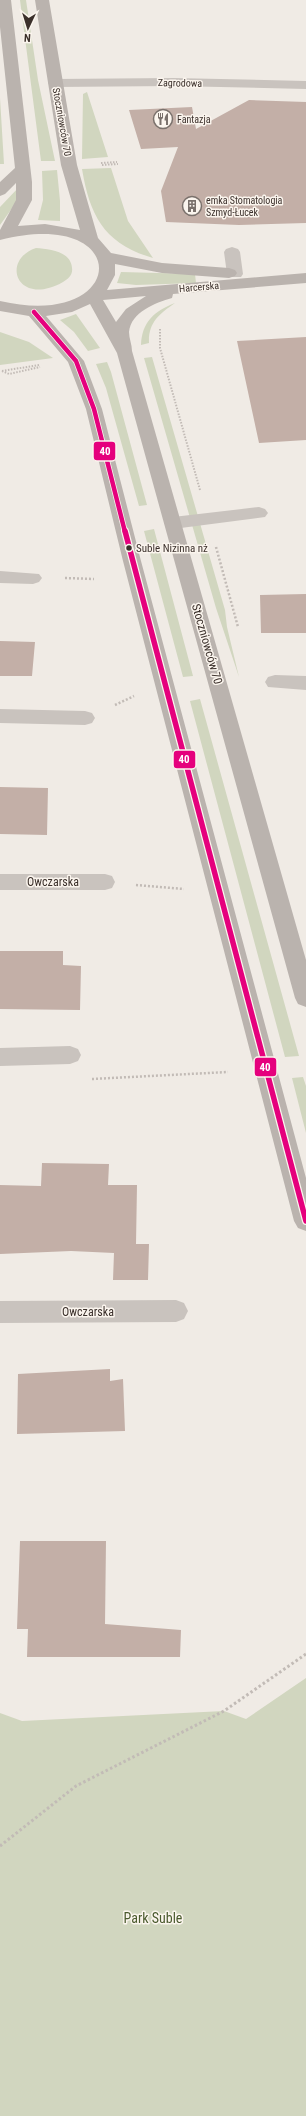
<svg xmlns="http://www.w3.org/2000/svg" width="306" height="2116" font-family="'Roboto Condensed',sans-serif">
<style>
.green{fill:#d1d6bf}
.building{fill:#c3afa7}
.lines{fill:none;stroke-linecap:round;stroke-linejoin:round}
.path-far2{stroke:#c2bbb6;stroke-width:2;stroke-dasharray:1.5 1.5;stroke-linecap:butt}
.path-far1{stroke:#c2bbb6;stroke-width:2.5;stroke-dasharray:2 2;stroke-linecap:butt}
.path{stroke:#c2bbb6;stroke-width:3;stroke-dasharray:2.5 2.5;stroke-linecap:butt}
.lane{fill:#c9c3be;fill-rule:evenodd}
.street{fill:#c9c3be;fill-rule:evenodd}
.secondary{fill:#bab3ae;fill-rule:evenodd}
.bus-1-far1-casing{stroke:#fbf5ee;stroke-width:6}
.bus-1-casing{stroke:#fbf5ee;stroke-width:8}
.bus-1-far1{stroke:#e5007d;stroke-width:4.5}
.bus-1{stroke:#e5007d;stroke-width:5.5}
.bus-dot{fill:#3b302b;stroke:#fbf5ee;stroke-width:1.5}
.labels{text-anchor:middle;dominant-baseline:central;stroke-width:3;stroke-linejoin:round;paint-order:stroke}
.far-street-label{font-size:10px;fill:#3b302b;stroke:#fbf5ee}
.far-poi-label{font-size:10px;fill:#3b302b;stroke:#fbf5ee;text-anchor:start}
.bus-label{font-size:11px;fill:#3b302b;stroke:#fbf5ee;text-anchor:start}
.street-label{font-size:12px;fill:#3b302b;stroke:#fbf5ee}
.near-park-label{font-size:14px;fill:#4a5a2e;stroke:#fbf5ee}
.line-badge{stroke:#fbf5ee;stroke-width:1.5}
.badge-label{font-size:11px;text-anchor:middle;font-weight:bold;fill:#fff}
</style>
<rect width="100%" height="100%" fill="#f0ebe5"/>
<path class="green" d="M20,0H26L38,80L55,161H41Z
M87,92L108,157L82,159L83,94Z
M0,98L4,164H0Z
M111,168L128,221L153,258C105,244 90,217 82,169Z
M57,170L60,201V221L38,220L43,200L42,171Z
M19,187L18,200L0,225V207Z
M36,248C49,249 71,251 72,268C73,274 69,279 63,282C17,308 0,260 36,248Z
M121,272L195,274L196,283L136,285L117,283Z
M175,303C159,314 148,323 149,343L141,345C142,322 154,311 175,303Z
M76,314L100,348L88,351L74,332L60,320Z
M0,332L29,342L53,358L0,365Z
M152,357L225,610L227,627L239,677L216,608L144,358Z
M107,362L111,372L147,505L139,506L106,388L96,364Z
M154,529L193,676L183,677L144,531Z
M200,699L299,1056L285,1057L190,701Z
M303,1077L306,1086V1133L292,1078Z
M306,1678V2116H0V1713L22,1721L224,1711L246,1719Z"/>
<path class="building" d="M249,100L306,102V223L239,225L166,222L161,191L178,147L141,149L129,110L192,107L196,129Z
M306,337V440L259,443L237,341Z
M306,594V633H261L260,595Z
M0,641L35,642L32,676H0Z
M0,787L48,788L47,835L0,834Z
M0,951H63V965L81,966L80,1010L0,1009Z
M42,1163L109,1164L108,1185H137L136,1244H149L148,1280H113L114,1253L71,1251L0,1254V1185L41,1186Z
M110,1369V1381L123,1379L125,1431L17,1434L18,1374Z
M20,1541H106L105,1624L181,1630L180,1657H27L28,1629H17Z"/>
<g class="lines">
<path class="path-far2" d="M101,163L117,162
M102,165L118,164
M160,329V348L200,490
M2,371L39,365
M2,371L9,374L40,367"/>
<path class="path-far1" d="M216,547L238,627
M65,578L94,579
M115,705L134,696
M136,885L184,889
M92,1079L228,1072"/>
<path class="path" d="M0,1846L76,1786L224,1711L306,1654"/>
<path class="lane" d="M232,247L238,249L240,252L243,274L241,277H229L227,274L224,252L226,249Z
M259,507L265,509L268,513L265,517L173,529L167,527L164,523L167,519L173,517Z"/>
<path class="street" d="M173,78L306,81V89L173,86L55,87L50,86L48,83L50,80L55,79Z
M0,571L39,574L42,578L39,582L33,584L0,583Z
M275,675L306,676V690L268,687L265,682L268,677Z
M0,709L85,711L92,713L95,718L92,723L85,725L0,723Z
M0,874H105L112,876L115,882L112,888L105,890H0Z
M70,1046L78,1049L81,1055L78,1061L70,1064L0,1066V1048Z
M176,1300L184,1303L188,1311L184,1319L176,1322L0,1323V1301Z"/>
<path class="secondary" d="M0,0H11L32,182V200L18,226L45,224L80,230L61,165L35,0H49L77,165L98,238L111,253L162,263L229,268L235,270L237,273L235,276L229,278L162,273L115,264V275L107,290L306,273V283L173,294L172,298C155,303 131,312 129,332C129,338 132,345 132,351L306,960V1007L298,1004L295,998L117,353L90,304L72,312L46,316L84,361L102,409L141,561L306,1178V1231L298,1228L294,1221L123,561L86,409L68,362L29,316L0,311V301C129,331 135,206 0,240V230L16,200V183L5,194L0,196V182L15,168L0,27ZM146,296L126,309L116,322L103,300Z"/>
<g class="bus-1-far1-casing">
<path id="bus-1-far1" d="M34,312L76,361L94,409L125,532"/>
</g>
<g class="bus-1-casing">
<path id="bus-1" d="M125,531L306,1221"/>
</g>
<use href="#bus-1-far1" class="bus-1-far1"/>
<use href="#bus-1" class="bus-1"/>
</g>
<defs>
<g id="restaurant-ring" transform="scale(1)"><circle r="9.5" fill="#fbf5ee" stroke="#7a716c" stroke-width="1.5"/><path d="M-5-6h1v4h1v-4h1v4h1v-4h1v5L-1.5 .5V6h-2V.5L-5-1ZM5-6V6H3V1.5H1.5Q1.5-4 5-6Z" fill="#7a716c"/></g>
<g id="building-ring" transform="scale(1)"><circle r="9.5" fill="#fbf5ee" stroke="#7a716c" stroke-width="1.5"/><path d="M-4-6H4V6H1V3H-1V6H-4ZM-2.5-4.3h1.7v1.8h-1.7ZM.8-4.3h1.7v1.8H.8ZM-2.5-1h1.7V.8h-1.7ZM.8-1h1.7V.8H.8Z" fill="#7a716c"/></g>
</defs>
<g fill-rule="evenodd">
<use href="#restaurant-ring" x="163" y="119"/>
<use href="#building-ring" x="192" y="206"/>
</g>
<circle class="bus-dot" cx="129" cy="548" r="3.5"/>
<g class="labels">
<g class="far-street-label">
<text transform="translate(180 83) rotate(1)">Zagrodowa</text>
<text transform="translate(62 122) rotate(80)">Stoczniowców 70</text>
<text transform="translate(199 287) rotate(-5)">Harcerska</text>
</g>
<g class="far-poi-label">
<text x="177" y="119">Fantazja</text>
<text x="206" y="200">emka Stomatologia<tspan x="206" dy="12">Szmyd-Łucek</tspan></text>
</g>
<g class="bus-label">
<text x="136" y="548">Suble Nizinna nż</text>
</g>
<g class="street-label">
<text transform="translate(207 644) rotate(74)">Stoczniowców 70</text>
<text x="53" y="882">Owczarska</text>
<text x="88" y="1312">Owczarska</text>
</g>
<g class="near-park-label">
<text x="153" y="1918">Park Suble</text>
</g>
</g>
<g class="line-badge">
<rect x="93" y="441" width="23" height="20" rx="4" fill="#e5007d"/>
<rect x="173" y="750" width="23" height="19" rx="4" fill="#e5007d"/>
<rect x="254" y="1057" width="23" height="20" rx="4" fill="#e5007d"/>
</g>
<g class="badge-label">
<text x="105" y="455">40</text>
<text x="184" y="763">40</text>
<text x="265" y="1071">40</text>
</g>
<g transform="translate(28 28) rotate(184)" stroke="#fbf5ee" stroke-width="3" paint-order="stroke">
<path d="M0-3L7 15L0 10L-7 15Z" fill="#3b302b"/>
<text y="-6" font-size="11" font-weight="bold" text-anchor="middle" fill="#3b302b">N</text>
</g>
</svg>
